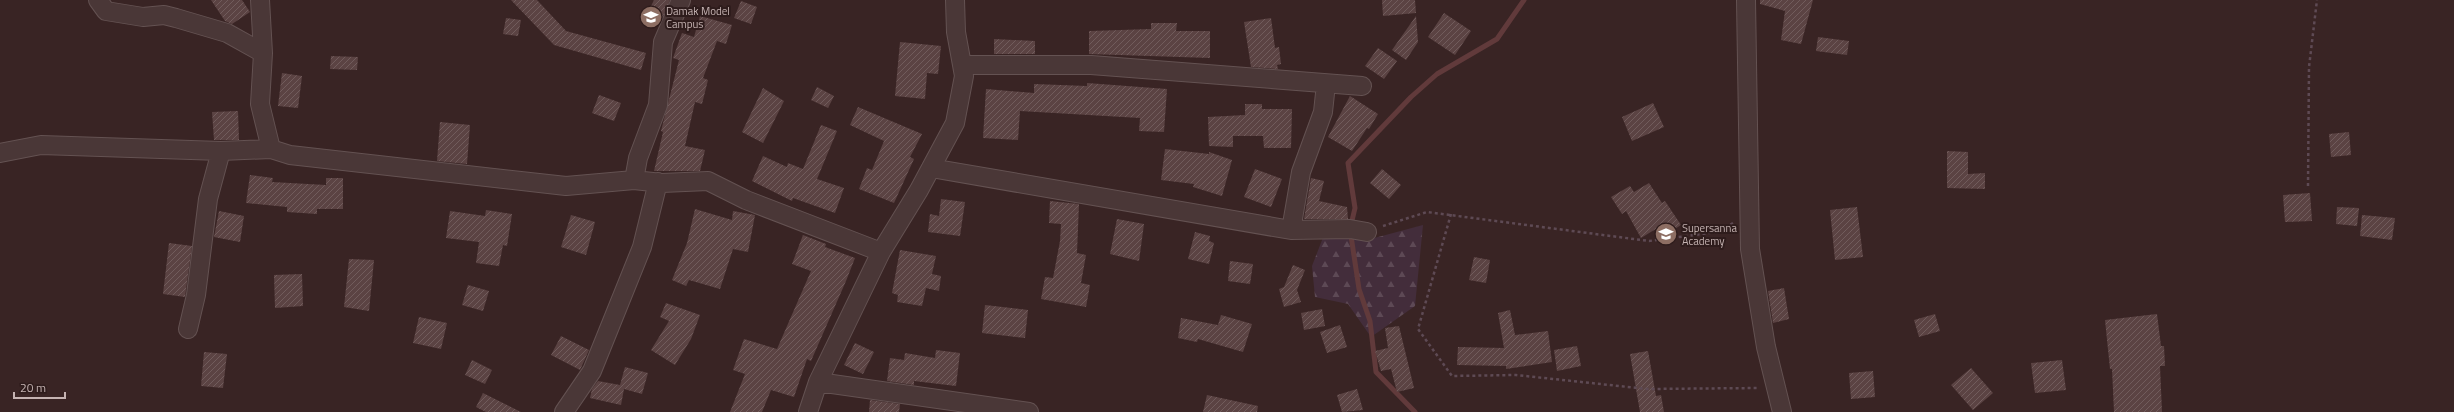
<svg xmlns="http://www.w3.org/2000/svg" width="2454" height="412" font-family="'Titillium Web',sans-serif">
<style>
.forest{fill:url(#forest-firs)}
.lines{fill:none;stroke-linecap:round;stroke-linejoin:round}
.stream{stroke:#613a3b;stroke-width:5}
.building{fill:url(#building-hatch)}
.street-casing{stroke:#645252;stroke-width:20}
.path{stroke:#5e4a54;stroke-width:2.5;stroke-dasharray:3 3;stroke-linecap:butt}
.street{stroke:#4a3737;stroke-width:18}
.labels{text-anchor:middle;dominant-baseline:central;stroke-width:4;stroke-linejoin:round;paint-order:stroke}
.poi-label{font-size:11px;fill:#c5b3b2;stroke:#2e1c1c;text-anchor:start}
</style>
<defs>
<pattern id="forest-firs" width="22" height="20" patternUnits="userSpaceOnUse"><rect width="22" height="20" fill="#432d3b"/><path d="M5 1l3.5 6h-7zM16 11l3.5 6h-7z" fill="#5d4955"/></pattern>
<pattern id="building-hatch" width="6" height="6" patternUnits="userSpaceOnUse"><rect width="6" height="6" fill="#5b4343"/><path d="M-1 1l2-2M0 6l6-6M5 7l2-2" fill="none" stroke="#715c5c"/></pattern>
</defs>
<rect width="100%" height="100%" fill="#392424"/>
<path class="forest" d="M1423,225L1415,306L1371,337L1348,304L1315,297L1312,266L1324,235L1367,240Z"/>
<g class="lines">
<path class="stream" d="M1415,412L1376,372L1370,321L1359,289L1350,229L1355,208L1348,163L1411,97L1437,74L1497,39L1524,0"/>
</g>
<path class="building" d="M211,0H242L250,12L232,24L225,21Z
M511,0H537L566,31L646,53L641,70L554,45Z
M654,0H670L661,21L647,14Z
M1382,0H1415L1416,13L1383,16Z
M1760,0H1813L1801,44L1781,40L1785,11L1760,4Z
M741,1L757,7L751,24L734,18Z
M1444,13L1471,31L1455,55L1428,37Z
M700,16L732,25L726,44L717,41L703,78L708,80L702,104L695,102L685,146L705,150L700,171H654L663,132L661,131L679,60L673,58L682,33L694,37Z
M1416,16L1418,42L1406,60L1392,50Z
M506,18L521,20L518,36L503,34Z
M1271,18L1275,48L1279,47L1281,64L1277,65L1278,69L1251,67L1244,22Z
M1151,23H1177L1176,31H1210V58L1089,54V31L1151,29Z
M1818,37L1849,41L1847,55L1816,51Z
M994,39L1035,41V54H994Z
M900,42L941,46L938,74L927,73L925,99L895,96Z
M1378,48L1397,61L1384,79L1365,66Z
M331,56L358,57L357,70L330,69Z
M282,73L302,76L298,108L278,106Z
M1087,83L1167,89L1164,132L1139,131L1140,118L1020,111L1018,140L983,138L986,89L1034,93V84L1087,86Z
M817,87L834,96L828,108L811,100Z
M763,88L784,101L763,143L742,132Z
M599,95L621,103L614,121L592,113Z
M1350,96L1378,114L1369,129L1367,128L1352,151L1328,137Z
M1653,103L1664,127L1632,141L1622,117Z
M1245,104H1262V109H1292L1291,148H1264L1263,136H1233V147L1209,146L1208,117L1245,115Z
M858,107L922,134L910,157L914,159L894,203L859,189L867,168L872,170L884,141L850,125Z
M238,111L239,140H214L212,112Z
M440,122L470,125L467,164L437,161Z
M821,125L837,131L817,179L844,188L835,213L793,198L792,201L752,181L763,156L787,167L788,163L803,169Z
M2349,132L2351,155L2331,157L2329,134Z
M1165,149L1209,154V152L1232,160L1222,196L1193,187L1194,184L1161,180Z
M1947,151L1968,152V174L1985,173V189L1947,188Z
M1255,169L1282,179L1271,207L1244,197Z
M1382,169L1401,185L1389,199L1370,183Z
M250,175L273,178L272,182L326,185V178H343V209H317V214L287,212V207L246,203Z
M1311,178L1324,181L1319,201L1347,207L1348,219H1304Z
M1649,183L1662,203L1665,201L1681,225L1664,236L1659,227L1641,238L1626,211L1622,214L1611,197L1630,186L1634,192Z
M2310,193L2312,221L2285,222L2283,195Z
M941,199L965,202L960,236L928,232L930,214L939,216Z
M1050,201L1079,204L1077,253L1086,255L1081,283L1090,285L1086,307L1041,299L1045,277L1053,278L1060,241L1061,224L1049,223Z
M1857,207L1863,257L1835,260L1830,210Z
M2337,207L2359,208L2357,226L2336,224Z
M695,209L732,220L733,211L755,215L748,252L733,249L720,289L689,280L686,286L672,280L687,243Z
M486,210L512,214L507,246L503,245L499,266L476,263L479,242L446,238L450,211L485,216Z
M219,211L244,216L240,242L214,237Z
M571,215L595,222L586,255L561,247Z
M2362,215L2395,218L2392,240L2360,236Z
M1117,219L1144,224L1139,261L1110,254Z
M1195,232L1210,236L1209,241L1214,243L1209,264L1188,259Z
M803,235L826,244L825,247L855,258L846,281L811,361L807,359L794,397L771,390L762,412H730L745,374L733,370L744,339L777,349L811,271L792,264Z
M169,243L192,246L185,297L163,294Z
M900,250L936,256L932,274L941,276L939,291L926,288L922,306L897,302L898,295L892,293Z
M1474,257L1490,260L1486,283L1469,280Z
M349,259L374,260L369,311L344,307Z
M1230,261L1253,264L1250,284L1228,281Z
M1293,265L1305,270L1297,290L1301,302L1284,307L1279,289L1284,287Z
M302,274L303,306L275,308L274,275Z
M468,285L489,291L483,311L462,305Z
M1784,288L1789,319L1773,323L1768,291Z
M666,303L700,315L691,339L675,365L651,350L669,321L660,317Z
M985,305L1028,310L1025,338L982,333Z
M1322,309L1325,326L1304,330L1301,313Z
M1510,310L1515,335L1548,331L1552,362L1506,369V366L1457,365L1458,347L1504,348L1498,313Z
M1935,314L1940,331L1919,337L1914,320Z
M2157,314L2161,346H2164L2165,366H2160L2162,412H2114L2112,369H2110L2105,320Z
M1221,315L1252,324L1243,352L1198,339L1197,342L1178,338L1181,318L1218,325Z
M419,317L447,323L441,349L413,343Z
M1340,325L1347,347L1327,353L1320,332Z
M1399,326L1414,388L1397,392L1391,369L1381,371L1375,351L1388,348L1385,328Z
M561,336L589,350L580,370L551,355Z
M855,343L874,352L863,374L844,365Z
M1577,346L1581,366L1557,371L1554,350Z
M936,350L960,353L956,386L914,381V385L887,381L890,358L904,360L905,353L935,358Z
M1648,351L1656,396L1661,395L1664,412H1640L1630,354Z
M204,352L227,354L223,388L201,386Z
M472,360L492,370L485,384L465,375Z
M2062,360L2066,390L2035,393L2031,363Z
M625,367L648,373L642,394L624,389L621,405L590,398L592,389L598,381L620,385Z
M1971,368L1993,393L1973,410L1951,385Z
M1873,371L1875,397L1851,399L1849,373Z
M1357,389L1363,410L1342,412L1337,395Z
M483,393L521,412H486L476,407Z
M1207,395L1258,406L1257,412H1203Z
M870,400L900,404L899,412H869Z"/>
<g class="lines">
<g class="street-casing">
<path id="street" d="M98,0L106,11L143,17L164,15L176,18L227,33L263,53
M260,0L263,53L260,104L271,149
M1746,0L1750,249L1766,347L1782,412
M962,65H1091L1362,86
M0,153L41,145L221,151L271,149L290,155L566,186L634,180L662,183L708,181L746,200L881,252
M931,168L1291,230L1350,229L1367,232
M634,180L638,158L658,105L663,42L681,0
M1291,230L1301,172L1323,112L1326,84
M188,329L196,295L208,199L221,151
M818,382L1029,412
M564,412L592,371L642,247L658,182
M808,412L818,382L881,252L919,190L955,123L964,76L956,32L955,0"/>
</g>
<path class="path" d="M2308,186L2309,67L2317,0
M1451,214L1418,329L1452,376L1516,375L1647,389L1759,388
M1383,226L1427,212L1649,241L1717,232L1733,223"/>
<use href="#street" class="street"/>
</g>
<defs>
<g id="school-disc" transform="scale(1.15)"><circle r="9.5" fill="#8d6e63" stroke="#2e1c1c"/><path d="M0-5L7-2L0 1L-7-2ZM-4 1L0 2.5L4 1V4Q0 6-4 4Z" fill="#fff"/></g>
</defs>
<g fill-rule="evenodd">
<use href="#school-disc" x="651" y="17"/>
<use href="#school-disc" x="1666" y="234"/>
</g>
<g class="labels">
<g class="poi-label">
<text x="666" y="11">Damak Model<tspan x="666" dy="13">Campus</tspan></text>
<text x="1682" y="228">Supersanna<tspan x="1682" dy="13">Academy</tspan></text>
</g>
</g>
<path d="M14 392v6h51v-6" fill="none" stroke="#c5b3b2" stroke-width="2"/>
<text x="20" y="392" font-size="12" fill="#c5b3b2" stroke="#2e1c1c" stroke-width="3" paint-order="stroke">20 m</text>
</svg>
